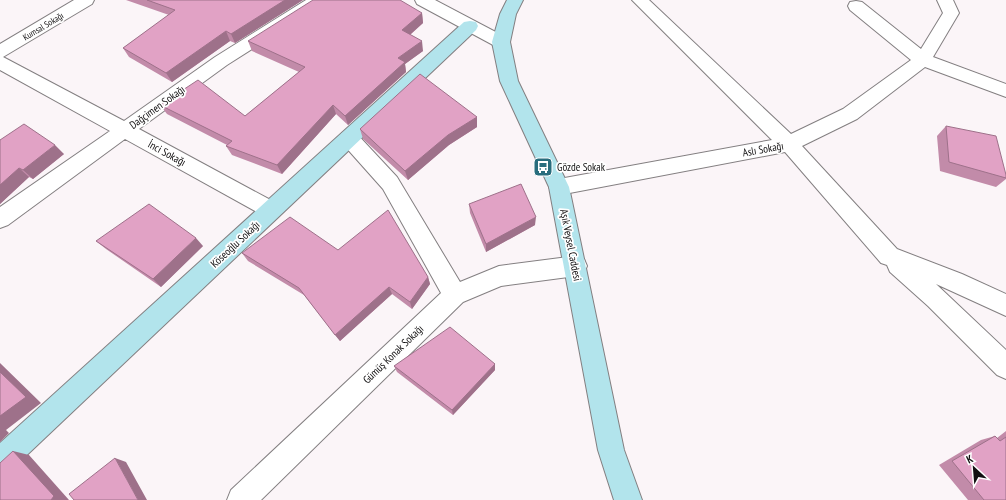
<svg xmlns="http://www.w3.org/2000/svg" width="1006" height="500" font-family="'PT Sans Narrow',sans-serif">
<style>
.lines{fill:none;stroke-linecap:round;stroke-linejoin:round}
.street-casing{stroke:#837f81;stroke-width:2}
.secondary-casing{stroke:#837f81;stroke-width:2}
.street{fill:#fff;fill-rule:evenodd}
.secondary{fill:#b2e4ec;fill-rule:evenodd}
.wall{fill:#c28ba9}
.shaded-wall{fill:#9e718a}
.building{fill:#e1a2c5;stroke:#9e718a}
.labels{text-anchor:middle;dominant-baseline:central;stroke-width:3.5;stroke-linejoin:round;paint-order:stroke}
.far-street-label{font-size:9px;fill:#121011;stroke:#fff}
.street-label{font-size:11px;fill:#121011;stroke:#fff}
.poi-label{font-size:11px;fill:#121011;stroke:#fff;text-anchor:start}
</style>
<rect width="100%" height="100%" fill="#fbf5f8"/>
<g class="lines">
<g class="street-casing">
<path id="street" d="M74,0H94L92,4L3,57L124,121L215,57L306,0H325L323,4L227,65L139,129L278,204L282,210L278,216L271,219L264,216L125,139L8,225L0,228V207L110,131L0,70V44Z
M415,0H435L507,38L510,42L507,46L501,48L495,46L417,4Z
M632,0H649L791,134L843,109L911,60L850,10L848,6L850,2L856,1L862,2L921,49L943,13L937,0H953L959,13L933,57L1006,84V97L925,67L857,119L802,146L897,249L962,274L1006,294V316L936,284L1006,350V379L997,375L928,306L890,272L887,265L881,263L785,152L559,195L552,193L549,187L552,181L559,179L772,140Z
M349,131L356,133L397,177L460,282L499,266L576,256L584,259L587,266L584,273L576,276L501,286L463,302L261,500H227L231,490L441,293L383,189L342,143L339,138L342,133Z"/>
</g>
<g class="secondary-casing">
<path id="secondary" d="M507,0H523L516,14L510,42L518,81L569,187L624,450L642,500H614L598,450L549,187L500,81L492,42L500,14Z
M470,21L476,22L478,26L476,30L10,471L0,474V443L464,22Z"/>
</g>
<use href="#street" class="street"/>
<use href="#secondary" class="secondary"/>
</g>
<path class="wall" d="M126,0H303L235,43L230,41L172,82L129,57L123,48L169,15Z
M422,13L423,23L410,35L423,51L405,64L406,72L348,125L336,114L282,174L232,155L226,146L227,145L167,114L160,105L245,116L299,72L252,51L248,41Z
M477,117V127L449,145L408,180L363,139L360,129Z
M946,126L1006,175V179L996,187L940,171L937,136Z
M0,140L64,154L33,179L29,177L0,204Z
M469,204L535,225L486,252L470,213Z
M96,241L203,246L161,287L106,249Z
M338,250L428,277L430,284L412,309L392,294L340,341L304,295L248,261L242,253Z
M394,366L495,370L453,415L397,372Z
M1006,431V500H968L939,465L981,440L995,436L997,438Z"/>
<path class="shaded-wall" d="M285,0H303L235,43L231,34Z
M422,13L423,23L404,40L402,30Z
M226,31L230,41L172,82L166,73Z
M422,41L423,51L405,64L406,72L348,125L345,116L398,58Z
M333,105L336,114L282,174L277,165Z
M477,117V127L449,145L408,180L405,171L448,135Z
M55,145L64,154L33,179L23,170Z
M19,168L29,177L0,204V185Z
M536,217L535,225L486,252V244Z
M196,238L203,246L161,287L153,279Z
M428,277L430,284L412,309L410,302Z
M389,287L392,294L340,341L335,335Z
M0,363L41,403L6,430L9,433L0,442Z
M495,364V370L453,415L452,410Z
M13,451L29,455L69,500H51Z
M115,458L126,462L147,500H138Z"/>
<path class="building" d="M147,0H285L231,34L226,31L166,73L123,48L175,10Z
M313,0H400L422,13L402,30L422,41L398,58L405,62L345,116L333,105L277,165L226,146L232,141L160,105L198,80L245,116L305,67L248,41Z
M420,74L477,117L448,135L405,171L360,129Z
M24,124L55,145L23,170L19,168L0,185V140Z
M946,126L996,136L1006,175V178L949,162Z
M521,184L536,217L486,244L469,204Z
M149,204L196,238L153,279L96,241Z
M388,210L428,277L410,302L389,287L335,335L299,288L242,253L290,217L338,250Z
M450,327L495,364L452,410L394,366Z
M0,372L26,397L0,416Z
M995,436L1000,441L1006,437V500H984L952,461Z
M13,451L54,496L51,500H0V463Z
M115,458L138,500H74L69,494Z"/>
<defs>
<g id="bus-square" transform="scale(1)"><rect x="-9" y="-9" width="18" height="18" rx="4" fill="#286d7d" stroke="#fff"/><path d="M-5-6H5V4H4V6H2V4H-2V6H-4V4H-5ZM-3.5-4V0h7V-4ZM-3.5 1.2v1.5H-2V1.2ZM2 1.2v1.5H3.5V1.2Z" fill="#fff"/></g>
</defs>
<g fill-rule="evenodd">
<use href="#bus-square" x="543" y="167"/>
</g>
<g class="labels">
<g class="far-street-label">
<text transform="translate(43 26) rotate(-31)">Kumsal Sokağı</text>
</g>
<g class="street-label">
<text transform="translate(157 107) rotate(-36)">Dağçimen Sokağı</text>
<text transform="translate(763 149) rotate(-10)">Aslı Sokağı</text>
<text transform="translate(167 153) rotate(29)">İnci Sokağı</text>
<text transform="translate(235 244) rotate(-43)">Köseoğlu Sokağı</text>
<text transform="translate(571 245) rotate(79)">Aşık Veysel Caddesi</text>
<text transform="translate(393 354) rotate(-44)">Gümüş Konak Sokağı</text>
</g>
<g class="poi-label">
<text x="557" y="167">Gözde Sokak</text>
</g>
</g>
<g transform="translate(974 468) rotate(334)" stroke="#ffffff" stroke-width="3" paint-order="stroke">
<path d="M0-3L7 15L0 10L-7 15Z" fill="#121011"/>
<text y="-6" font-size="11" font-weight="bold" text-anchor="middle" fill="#121011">K</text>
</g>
</svg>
